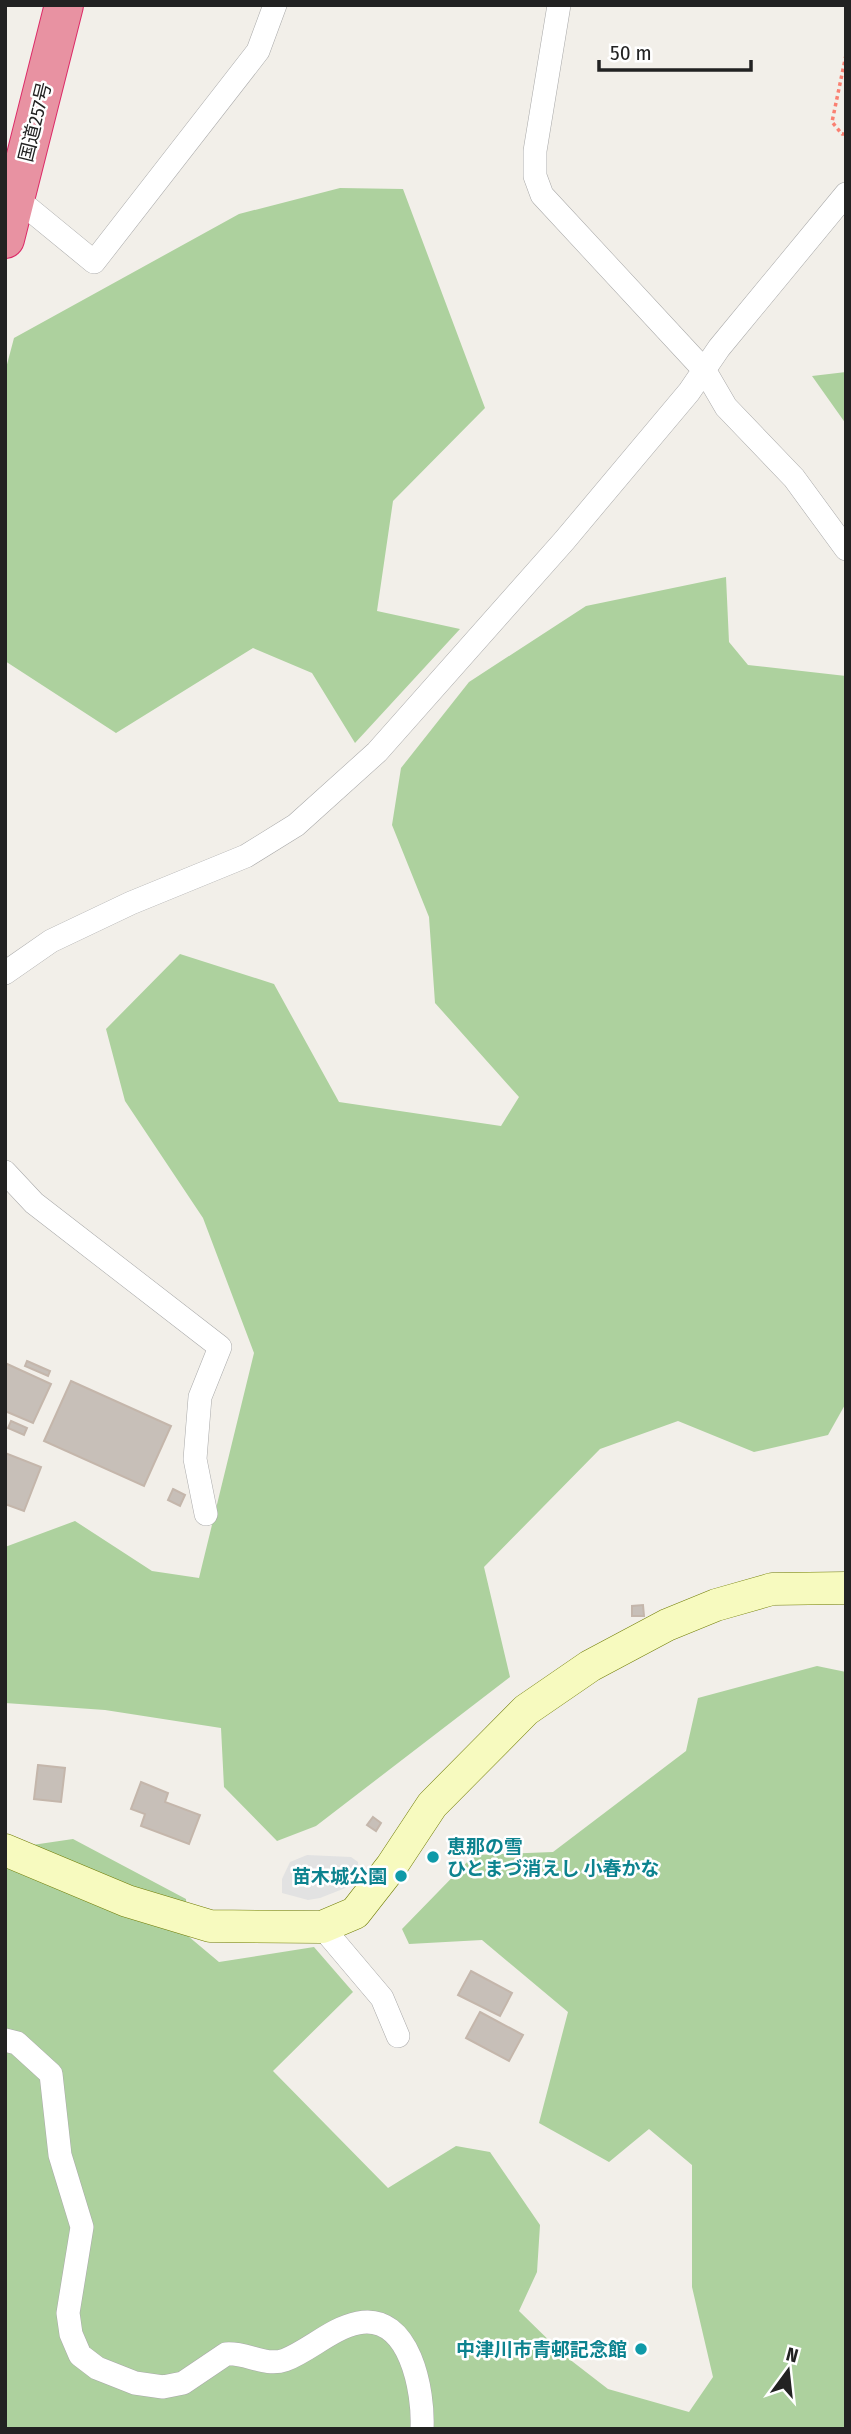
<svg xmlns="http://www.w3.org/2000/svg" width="851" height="2434" font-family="'Fira Sans Condensed','Noto Sans JP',sans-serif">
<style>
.forest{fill:#add19e}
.parking{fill:#e2e2e2}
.building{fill:#c7bfb8;stroke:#c4b6ab;stroke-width:2}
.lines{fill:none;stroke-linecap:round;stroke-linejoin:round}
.street-casing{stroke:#a9a9a9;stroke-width:24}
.secondary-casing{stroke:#707d05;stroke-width:33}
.highway-casing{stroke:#dc2a67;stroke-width:40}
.path{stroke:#fa8072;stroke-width:3.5;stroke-dasharray:3.5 3.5;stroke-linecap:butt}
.street{stroke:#fff;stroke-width:23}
.secondary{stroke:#f7fabf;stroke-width:32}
.highway{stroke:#e892a2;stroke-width:38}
.culture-dot{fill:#0f9aa8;stroke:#fff;stroke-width:2.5}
.labels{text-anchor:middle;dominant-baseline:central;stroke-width:5;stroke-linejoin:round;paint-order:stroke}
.street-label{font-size:19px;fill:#222;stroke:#fff}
.culture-label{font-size:19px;font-weight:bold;fill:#0d838f;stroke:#fff;text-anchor:end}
</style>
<rect width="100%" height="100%" fill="#f2efe9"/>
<path class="forest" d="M340,188L403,189L485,408L393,501L377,611L460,629L355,743L312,673L253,648L116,733L5,661V372L14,338L239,214Z
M846,372V424L812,376Z
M726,577L729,642L748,665L846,676V1403L828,1435L754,1452L678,1421L600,1449L484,1567L510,1677L316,1826L277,1841L224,1787L221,1728L105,1710L5,1703V1547L75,1521L152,1571L199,1578L254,1353L203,1218L125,1101L106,1029L180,954L274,984L339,1102L501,1126L519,1097L435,1003L429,917L392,825L401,768L469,682L586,606Z
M817,1666L846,1672V2429H5V1849L73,1839L186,1899L188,1936L219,1962L314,1947L353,1992L273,2071L388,2188L456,2146L490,2152L540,2225L537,2272L519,2311L564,2355L608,2389L689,2412L713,2377L692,2287V2165L649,2129L609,2162L539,2123L568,2012L482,1940L409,1944L402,1929L474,1855L553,1852L686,1751L698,1698Z"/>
<path class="parking" d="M307,1855L351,1857L358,1862L359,1875L348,1887L320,1898L308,1900L282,1893V1879L290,1862Z"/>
<path class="building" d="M27,1361L50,1371L48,1376L25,1366Z
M5,1363L51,1384L33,1423L5,1411Z
M71,1381L171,1426L144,1486L44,1441Z
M11,1421L27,1428L24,1435L8,1428Z
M5,1453L41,1467L24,1511L5,1504Z
M173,1489L185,1495L180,1506L168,1500Z
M643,1605L644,1616H632V1606Z
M38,1765L65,1768L61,1802L34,1799Z
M141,1782L168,1793L165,1802L200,1815L189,1844L141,1826L145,1814L131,1809Z
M373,1817L381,1823L376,1831L367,1825Z
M471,1971L512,1993L500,2016L458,1995Z
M480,2012L523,2035L509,2061L466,2038Z"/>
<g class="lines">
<g class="street-casing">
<path id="street" d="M559,5L535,151V176L542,195L705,371L726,407L794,478L846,549
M16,198L94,262L258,51L275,5
M5,973L51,941L131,903L246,856L296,825L377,752L564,541L689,392L719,348L846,194
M5,1172L34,1203L220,1347L200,1397L195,1459L206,1514
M322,1927L382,1998L398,2036
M5,2040L17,2043L51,2074L60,2155L82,2227L68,2313L71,2334L80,2355L97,2368L135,2383L163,2387L183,2383L226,2354C246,2352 265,2367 285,2360C309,2351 332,2328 358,2323C410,2312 424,2392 422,2429"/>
</g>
<g class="secondary-casing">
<path id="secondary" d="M5,1850L127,1901L210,1926L322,1927L355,1913L391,1867L432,1805L526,1710L590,1666L667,1625L716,1605L772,1589L846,1588"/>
</g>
<g class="highway-casing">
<path id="highway" d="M5,239L64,5"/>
</g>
<path class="path" d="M846,55L832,122L842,134H846"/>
<use href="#street" class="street"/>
<use href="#secondary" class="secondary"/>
<use href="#highway" class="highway"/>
</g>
<g class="culture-dot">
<circle cx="433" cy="1857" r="7"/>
<circle cx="401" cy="1876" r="7"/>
<circle cx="641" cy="2349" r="7"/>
</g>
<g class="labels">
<g class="street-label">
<text transform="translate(35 122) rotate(-76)">国道257号</text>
</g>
<g class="culture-label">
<text x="447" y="1846" text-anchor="start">恵那の雪<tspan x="447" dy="22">ひとまづ消えし 小春かな</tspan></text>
<text x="387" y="1876">苗木城公園</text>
<text x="627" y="2349">中津川市青邨記念館</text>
</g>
</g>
<rect width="851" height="2434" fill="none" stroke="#222222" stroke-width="14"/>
<g transform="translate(788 2371) rotate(15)" stroke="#ffffff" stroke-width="5" paint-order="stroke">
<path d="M0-5L12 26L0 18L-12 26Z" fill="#222222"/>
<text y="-10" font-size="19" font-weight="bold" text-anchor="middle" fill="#222222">N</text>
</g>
<path d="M599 60v10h152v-10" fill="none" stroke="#222222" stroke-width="3.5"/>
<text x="610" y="60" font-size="21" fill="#222222" stroke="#ffffff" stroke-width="5" paint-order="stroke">50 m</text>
</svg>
